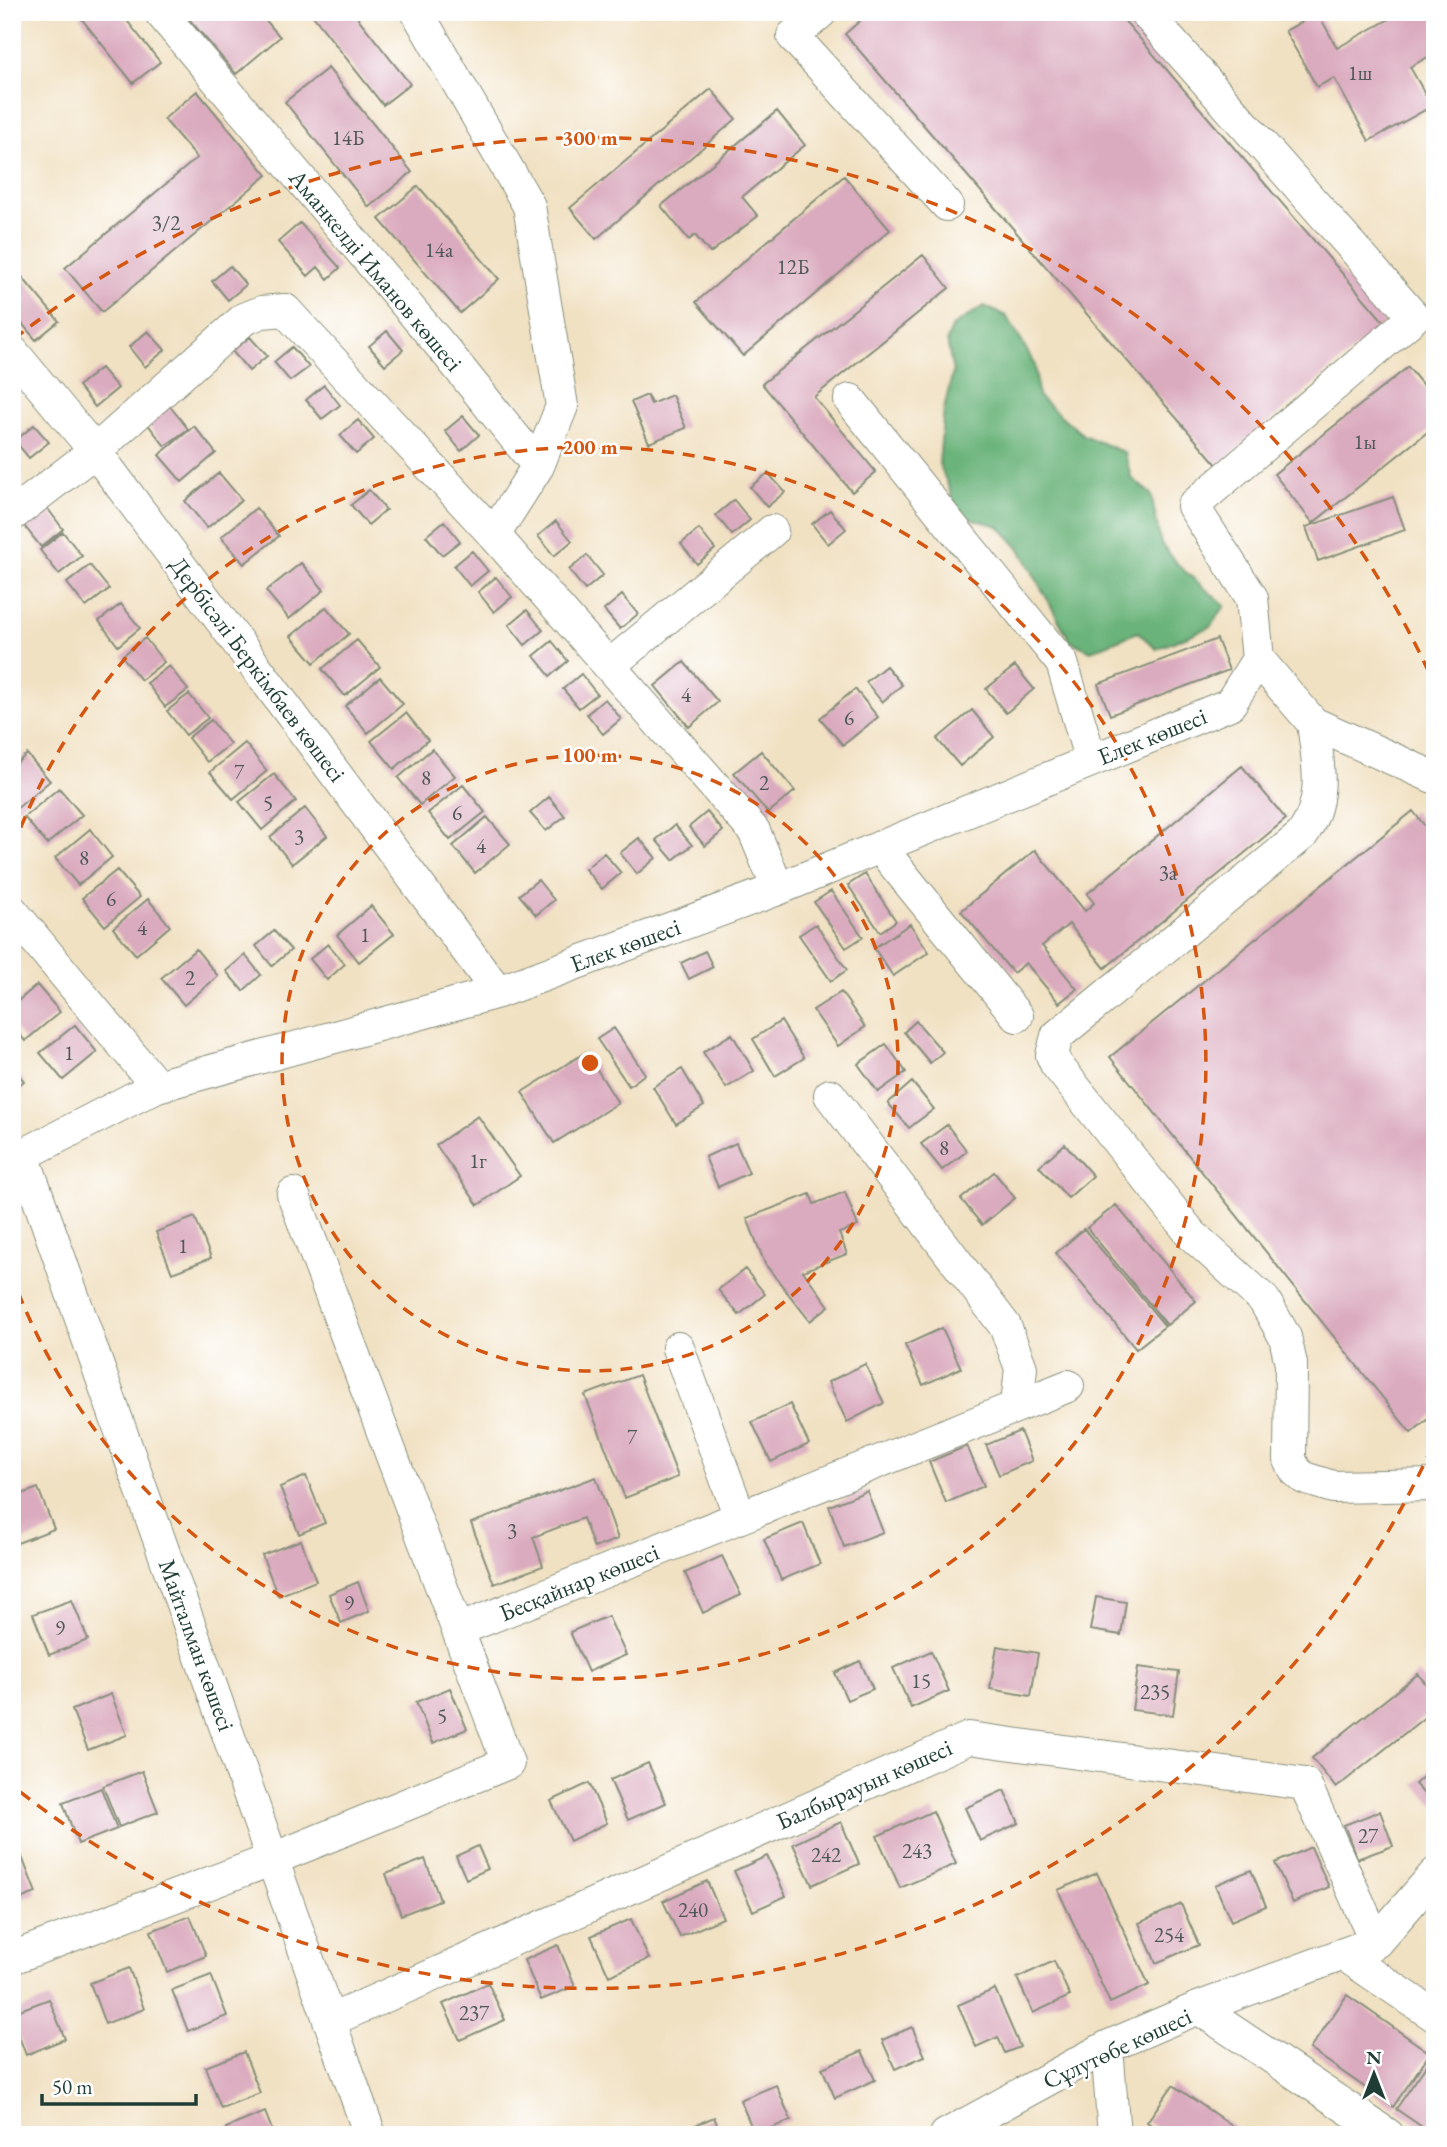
<svg xmlns="http://www.w3.org/2000/svg" width="1447" height="2147" font-family="'EB Garamond',serif">
<style>
.forest{fill:#6ab37a;stroke:#447857;stroke-width:2}
.building{fill:#daaabe}
.lines{fill:none;stroke-linecap:round;stroke-linejoin:round}
.minor-casing{stroke:#888f7c;stroke-width:34}
.minor{stroke:#fff;stroke-width:32}
.ring{fill:none;stroke:#d45610;stroke-width:3.5;stroke-dasharray:12 9}
.labels{text-anchor:middle;dominant-baseline:central;stroke-width:5;stroke-linejoin:round;paint-order:stroke}
.number-label{font-size:21px;fill:#4e5856}
.street-label{font-size:24px;fill:#1f3d34;stroke:#fff}
.centre{fill:#d45610;stroke:#fff;stroke-width:3.5}
.ring-label{font-size:21px;text-anchor:middle;font-weight:bold;fill:#d45610;stroke:#fff;stroke-width:5;stroke-linejoin:round;paint-order:stroke}
</style>
<rect width="100%" height="100%" fill="#fff"/>
<filter id="ink" filterUnits="userSpaceOnUse"><feTurbulence type="fractalNoise" baseFrequency=".0143" numOctaves="2"/><feDisplacementMap in="SourceGraphic" scale="14" xChannelSelector="R" yChannelSelector="G"/><feConvolveMatrix kernelMatrix="1 2 1 2 8 2 1 2 1" color-interpolation-filters="sRGB"/></filter>
<filter id="wash" filterUnits="userSpaceOnUse"><feTurbulence type="fractalNoise" baseFrequency=".00686" numOctaves="4" result="noise"/><feDisplacementMap in="SourceGraphic" scale="28" xChannelSelector="R" yChannelSelector="G"/><feGaussianBlur stdDeviation="1.57" result="paint"/><feColorMatrix in="noise" values="0 0 0 0 0 0 0 0 0 0 0 0 0 0 0 0 0 1.4 0 .05"/><feComposite in="paint" operator="in"/></filter>
<g filter="url(#wash)">
<rect width="100%" height="100%" fill="#f1e1c3"/>
<path class="forest" d="M984,306L1006,316L1018,335L1035,365L1038,396L1083,435L1125,453L1131,478L1151,494L1161,544L1180,567L1225,606L1210,627L1156,649L1138,632L1091,651L1070,641L1020,549L999,526L960,516L939,463L944,409L953,372L947,340L953,326Z"/>
<g id="blocks">
<path class="building" d="M86,12H120L160,62L133,83L80,17Z
M183,12H259L280,37L236,74Z
M310,12H353L410,84L383,105Z
M870,12H1117L1385,323L1218,466L845,34Z
M1402,12H1435V53L1410,67L1432,106L1369,141L1334,78L1317,87L1285,31L1318,13L1337,48Z
M328,68L412,172L369,207L285,102Z
M711,89L736,119L596,239L570,208Z
M197,91L267,175L102,312L65,268L197,158L164,119Z
M777,111L805,145L742,197L758,216L710,253L695,235L689,240L661,206Z
M844,176L890,230L743,356L696,302Z
M418,186L499,279L460,313L379,219Z
M300,223L340,268L328,279L318,267L308,276L278,242Z
M923,255L949,288L814,397L876,472L852,492L762,384Z
M12,265L59,321L36,340L12,312Z
M230,266L246,285L228,300L212,281Z
M148,331L165,350L145,367L129,347Z
M387,331L403,350L385,365L369,346Z
M250,337L267,356L249,371L232,351Z
M292,347L309,367L290,381L274,362Z
M1408,367L1435,400V426L1313,523L1274,474Z
M101,368L118,388L95,407L78,386Z
M324,385L340,405L322,419L306,400Z
M647,395L651,404L672,395L686,428L649,443L631,402Z
M169,405L188,429L165,446L146,422Z
M463,416L479,435L461,451L445,431Z
M358,420L374,439L356,454L340,435Z
M34,425L49,442L29,458L15,441Z
M194,426L216,453L182,482L159,455Z
M219,473L242,500L207,528L185,501Z
M768,473L785,492L767,507L750,487Z
M369,490L386,510L368,525L351,505Z
M1393,497L1405,530L1318,561L1306,527Z
M734,500L750,520L732,535L716,515Z
M45,505L63,529L41,547L22,523Z
M256,508L279,536L244,564L221,537Z
M830,510L846,529L828,544L812,524Z
M444,521L460,541L442,555L426,536Z
M556,521L572,541L554,556L538,536Z
M699,529L715,549L697,564L681,544Z
M63,532L82,556L59,574L40,550Z
M472,551L488,571L470,586L454,566Z
M587,555L603,575L585,590L569,570Z
M301,563L324,590L289,619L266,591Z
M90,565L109,589L86,607L67,583Z
M496,577L512,597L494,612L478,592Z
M622,595L638,614L620,629L604,610Z
M121,604L140,628L118,646L99,621Z
M326,607L349,634L314,663L291,636Z
M527,610L543,630L525,645L509,625Z
M145,638L164,662L141,680L122,656Z
M1217,639L1229,670L1110,715L1098,684Z
M357,640L380,667L345,696L322,669Z
M552,641L568,661L550,676L534,656Z
M684,662L718,702L689,727L655,686Z
M169,666L188,690L165,707L147,683Z
M886,666L902,685L882,702L866,682Z
M1015,666L1034,689L1006,713L986,689Z
M581,674L597,694L579,708L563,689Z
M380,677L403,704L368,733L345,706Z
M855,689L878,717L843,745L820,718Z
M189,694L208,718L186,735L167,711Z
M605,699L621,719L603,734L587,714Z
M972,710L994,737L960,766L937,739Z
M406,713L428,740L394,769L371,741Z
M211,720L230,744L207,762L188,738Z
M245,743L267,771L233,799L210,772Z
M432,749L455,776L420,805L398,778Z
M761,751L795,791L768,813L734,773Z
M27,754L50,781L15,810L12,807V767Z
M1242,766L1286,819L1105,968L1069,924L1042,946L1077,989L1059,1003L1026,963L1013,973L961,911L1035,850L1085,911L1094,903L1087,894Z
M274,774L296,801L262,830L239,802Z
M463,785L485,812L450,840L428,813Z
M59,788L82,815L47,844L24,817Z
M549,797L565,816L546,831L530,813Z
M305,808L327,836L292,864L270,837Z
M1413,811L1435,839V1413L1411,1433L1110,1057Z
M707,812L723,831L705,846L689,827Z
M487,817L510,844L475,873L453,846Z
M675,825L692,845L673,860L656,840Z
M90,829L112,857L78,885L55,858Z
M639,838L656,858L637,874L620,853Z
M604,853L621,873L602,889L585,869Z
M117,870L140,897L105,926L82,898Z
M865,874L896,921L880,932L848,885Z
M538,880L554,900L536,915L519,895Z
M831,891L863,937L846,948L814,902Z
M148,899L170,926L136,955L113,928Z
M371,906L394,934L359,962L337,935Z
M816,924L847,970L831,981L799,935Z
M910,924L929,952L893,976L874,948Z
M274,931L291,950L272,966L256,946Z
M328,944L345,964L327,980L310,959Z
M196,949L218,976L184,1005L161,978Z
M705,951L713,967L689,979L681,963Z
M245,955L261,975L243,991L226,971Z
M37,985L60,1012L25,1041L12,1025V1006Z
M841,992L865,1027L838,1046L813,1010Z
M781,1021L804,1058L775,1076L753,1039Z
M916,1021L943,1052L930,1063L904,1032Z
M75,1025L97,1052L63,1080L40,1053Z
M614,1028L645,1074L629,1086L597,1039Z
M732,1034L754,1071L726,1088L703,1052Z
M886,1044L906,1072L878,1092L858,1064Z
M586,1052L618,1103L554,1143L522,1092Z
M12,1067L24,1081L12,1091Z
M682,1069L704,1106L676,1124L653,1087Z
M912,1082L934,1109L909,1128L888,1103Z
M478,1116L520,1176L478,1205L436,1145Z
M947,1125L967,1151L942,1170L921,1144Z
M736,1143L749,1173L718,1187L705,1157Z
M1065,1144L1093,1176L1068,1198L1039,1166Z
M994,1172L1015,1198L982,1225L961,1199Z
M845,1192L858,1226L839,1233L847,1254L803,1271L829,1306L810,1321L765,1264L747,1218L810,1194L814,1204Z
M1116,1205L1196,1301L1167,1325L1087,1228Z
M195,1217L211,1258L172,1273L156,1232Z
M1084,1229L1165,1326L1136,1349L1056,1253Z
M745,1269L765,1294L739,1315L718,1290Z
M942,1328L961,1368L923,1385L905,1345Z
M865,1364L884,1403L847,1422L828,1382Z
M639,1375L678,1477L625,1498L585,1395Z
M790,1404L809,1444L771,1462L752,1422Z
M1020,1431L1032,1461L999,1475L986,1445Z
M967,1446L984,1486L946,1503L929,1462Z
M306,1476L325,1523L299,1534L280,1487Z
M596,1477L618,1539L594,1548L583,1518L533,1537L543,1566L494,1584L471,1523Z
M38,1488L54,1529L15,1544L12,1538V1498Z
M867,1491L883,1532L844,1547L829,1506Z
M803,1523L820,1564L781,1580L764,1539Z
M301,1540L316,1581L278,1596L262,1555Z
M722,1556L741,1595L703,1613L685,1573Z
M358,1582L369,1611L341,1623L329,1594Z
M1096,1597L1126,1602L1121,1635L1090,1630Z
M72,1600L88,1640L49,1655L33,1614Z
M608,1616L626,1655L588,1672L570,1632Z
M997,1646L1038,1653L1031,1696L990,1689Z
M931,1651L949,1691L911,1708L893,1668Z
M860,1661L873,1689L847,1700L835,1673Z
M1138,1667L1179,1672L1173,1715L1132,1710Z
M1418,1674L1435,1695V1709L1336,1788L1312,1758Z
M450,1688L467,1729L433,1743L416,1702Z
M111,1694L127,1735L88,1750L72,1710Z
M648,1763L666,1803L628,1820L610,1780Z
M1435,1766V1806L1415,1784Z
M142,1771L158,1812L119,1827L103,1786Z
M589,1783L607,1823L570,1841L551,1801Z
M101,1788L117,1829L78,1844L63,1803Z
M1004,1790L1019,1823L980,1841L965,1808Z
M933,1811L956,1864L900,1888L877,1836Z
M1380,1811L1393,1846L1357,1859L1344,1825Z
M841,1822L859,1864L812,1885L793,1844Z
M478,1846L488,1869L466,1879L456,1856Z
M1311,1847L1329,1887L1293,1903L1275,1863Z
M20,1852L36,1893L12,1902V1854Z
M767,1856L786,1896L753,1911L734,1871Z
M425,1859L440,1900L401,1915L386,1874Z
M1251,1870L1266,1906L1231,1921L1215,1885Z
M1097,1873L1149,1985L1110,2003L1058,1890Z
M707,1881L723,1918L680,1937L663,1901Z
M1181,1904L1199,1945L1156,1963L1139,1923Z
M190,1916L206,1956L167,1972L151,1931Z
M631,1919L649,1959L609,1976L591,1936Z
M558,1945L575,1986L541,2000L524,1960Z
M1054,1961L1070,1996L1033,2013L1017,1978Z
M129,1968L144,2009L105,2024L90,1983Z
M211,1975L227,2016L188,2031L172,1990Z
M488,1983L505,2020L460,2040L443,2004Z
M995,1989L1020,2047L1005,2053L998,2037L976,2047L958,2005Z
M1347,1995L1430,2053L1393,2107L1310,2049Z
M49,1999L65,2039L26,2055L12,2018V2013Z
M912,2027L925,2056L895,2069L882,2040Z
M862,2051L875,2080L835,2098L822,2068Z
M244,2052L260,2093L221,2108L205,2067Z
M1435,2053V2135H1434L1396,2109Z
M776,2085L791,2120L755,2135L740,2100Z
M1173,2085L1245,2135H1166L1147,2122Z
M265,2112L274,2135H229L226,2128Z
M714,2117L721,2135H681L679,2132Z"/>
</g>
</g>
<g filter="url(#ink)">
<use href="#blocks" fill-opacity="0" stroke="#888f7c" stroke-width="2"/>
<g class="lines">
<g class="minor-casing">
<path id="minor" d="M160,12L447,353L538,466L494,535
M417,12L529,206L562,406L538,466
M821,12L793,36L947,205
M12,351L95,451L498,992
M850,400L1062,663L1091,761
M12,515L95,451L244,319L262,312L285,310L494,535L754,831L778,889
M1258,659L1313,723L1433,777L1435,776
M609,666L772,531
M1313,723C1318,763 1327,799 1302,835L1057,1036L1052,1055L1056,1064L1192,1235L1264,1300L1285,1337L1291,1364L1290,1460L1296,1471L1304,1478L1333,1487L1435,1485
M880,847L1017,1016
M12,911L157,1086
M830,1095L1005,1326L1021,1368L1017,1406
M23,1155L370,2135
M12,1159L23,1155L157,1086L498,992L778,889L1230,704L1258,659L1252,598L1193,506L1414,317L1145,12
M678,1348L740,1517
M458,1630L1068,1386
M1343,1954L1435,2016
M12,1958L273,1859L508,1763L293,1194
M1198,2008L1376,1942L1435,1874
M329,2021L969,1738L1305,1784L1376,1942
M1107,2047L1114,2135
M946,2135L1107,2047L1198,2008L1388,2135"/>
</g>
<use href="#minor" class="minor"/>
</g>
</g>
<g class="ring">
<circle cx="590" cy="1063" r="308"/>
<path d="M13 847A616 616 0 1 1 13 1279"/>
<path d="M1432 1447A925 925 0 0 1 14 1787M14 339A925 925 0 0 1 1432 679"/>
</g>
<g class="labels">
<g class="number-label">
<text x="1360" y="72">1ш</text>
<text x="348" y="137">14Б</text>
<text x="166" y="222">3/2</text>
<text x="439" y="249">14а</text>
<text x="793" y="266">12Б</text>
<text x="1365" y="441">1ы</text>
<text x="686" y="694">4</text>
<text x="849" y="717">6</text>
<text x="239" y="771">7</text>
<text x="426" y="777">8</text>
<text x="764" y="782">2</text>
<text x="268" y="802">5</text>
<text x="457" y="812">6</text>
<text x="299" y="836">3</text>
<text x="481" y="845">4</text>
<text x="84" y="857">8</text>
<text x="1168" y="872">3а</text>
<text x="111" y="898">6</text>
<text x="142" y="927">4</text>
<text x="365" y="934">1</text>
<text x="190" y="977">2</text>
<text x="69" y="1052">1</text>
<text x="944" y="1147">8</text>
<text x="478" y="1160">1г</text>
<text x="183" y="1245">1</text>
<text x="632" y="1436">7</text>
<text x="512" y="1530">3</text>
<text x="349" y="1602">9</text>
<text x="60" y="1627">9</text>
<text x="921" y="1680">15</text>
<text x="1155" y="1691">235</text>
<text x="442" y="1715">5</text>
<text x="1368" y="1835">27</text>
<text x="917" y="1850">243</text>
<text x="826" y="1854">242</text>
<text x="693" y="1909">240</text>
<text x="1169" y="1934">254</text>
<text x="474" y="2012">237</text>
</g>
<g class="street-label">
<text transform="translate(376 270) rotate(50)">Аманкелді Иманов көшесі</text>
<text transform="translate(258 669) rotate(53)">Дербісәлі Беркімбаев көшесі</text>
<text transform="translate(1152 736) rotate(-22)">Елек көшесі</text>
<text transform="translate(625 945) rotate(-20)">Елек көшесі</text>
<text transform="translate(579 1582) rotate(-22)">Бесқайнар көшесі</text>
<text transform="translate(197 1645) rotate(70)">Майталман көшесі</text>
<text transform="translate(864 1784) rotate(-24)">Балбырауын көшесі</text>
<text transform="translate(1117 2048) rotate(-25)">Сұлутөбе көшесі</text>
</g>
</g>
<circle cx="590" cy="1063" r="10" class="centre"/>
<g class="ring-label">
<text x="590" y="145">300 m</text>
<text x="590" y="454">200 m</text>
<text x="590" y="762">100 m</text>
</g>
<rect width="1447" height="2147" fill="none" stroke="#fff" stroke-width="42"/>
<g transform="translate(1374 2074)" stroke="#ffffff" stroke-width="5" paint-order="stroke">
<path d="M0-5L12 26L0 18L-12 26Z" fill="#1f3d34"/>
<text y="-10" font-size="19" font-weight="bold" text-anchor="middle" fill="#1f3d34">N</text>
</g>
<path d="M42 2094v10h154v-10" fill="none" stroke="#1f3d34" stroke-width="3.5"/>
<text x="52" y="2094" font-size="21" fill="#1f3d34" stroke="#ffffff" stroke-width="5" paint-order="stroke">50 m</text>
</svg>
